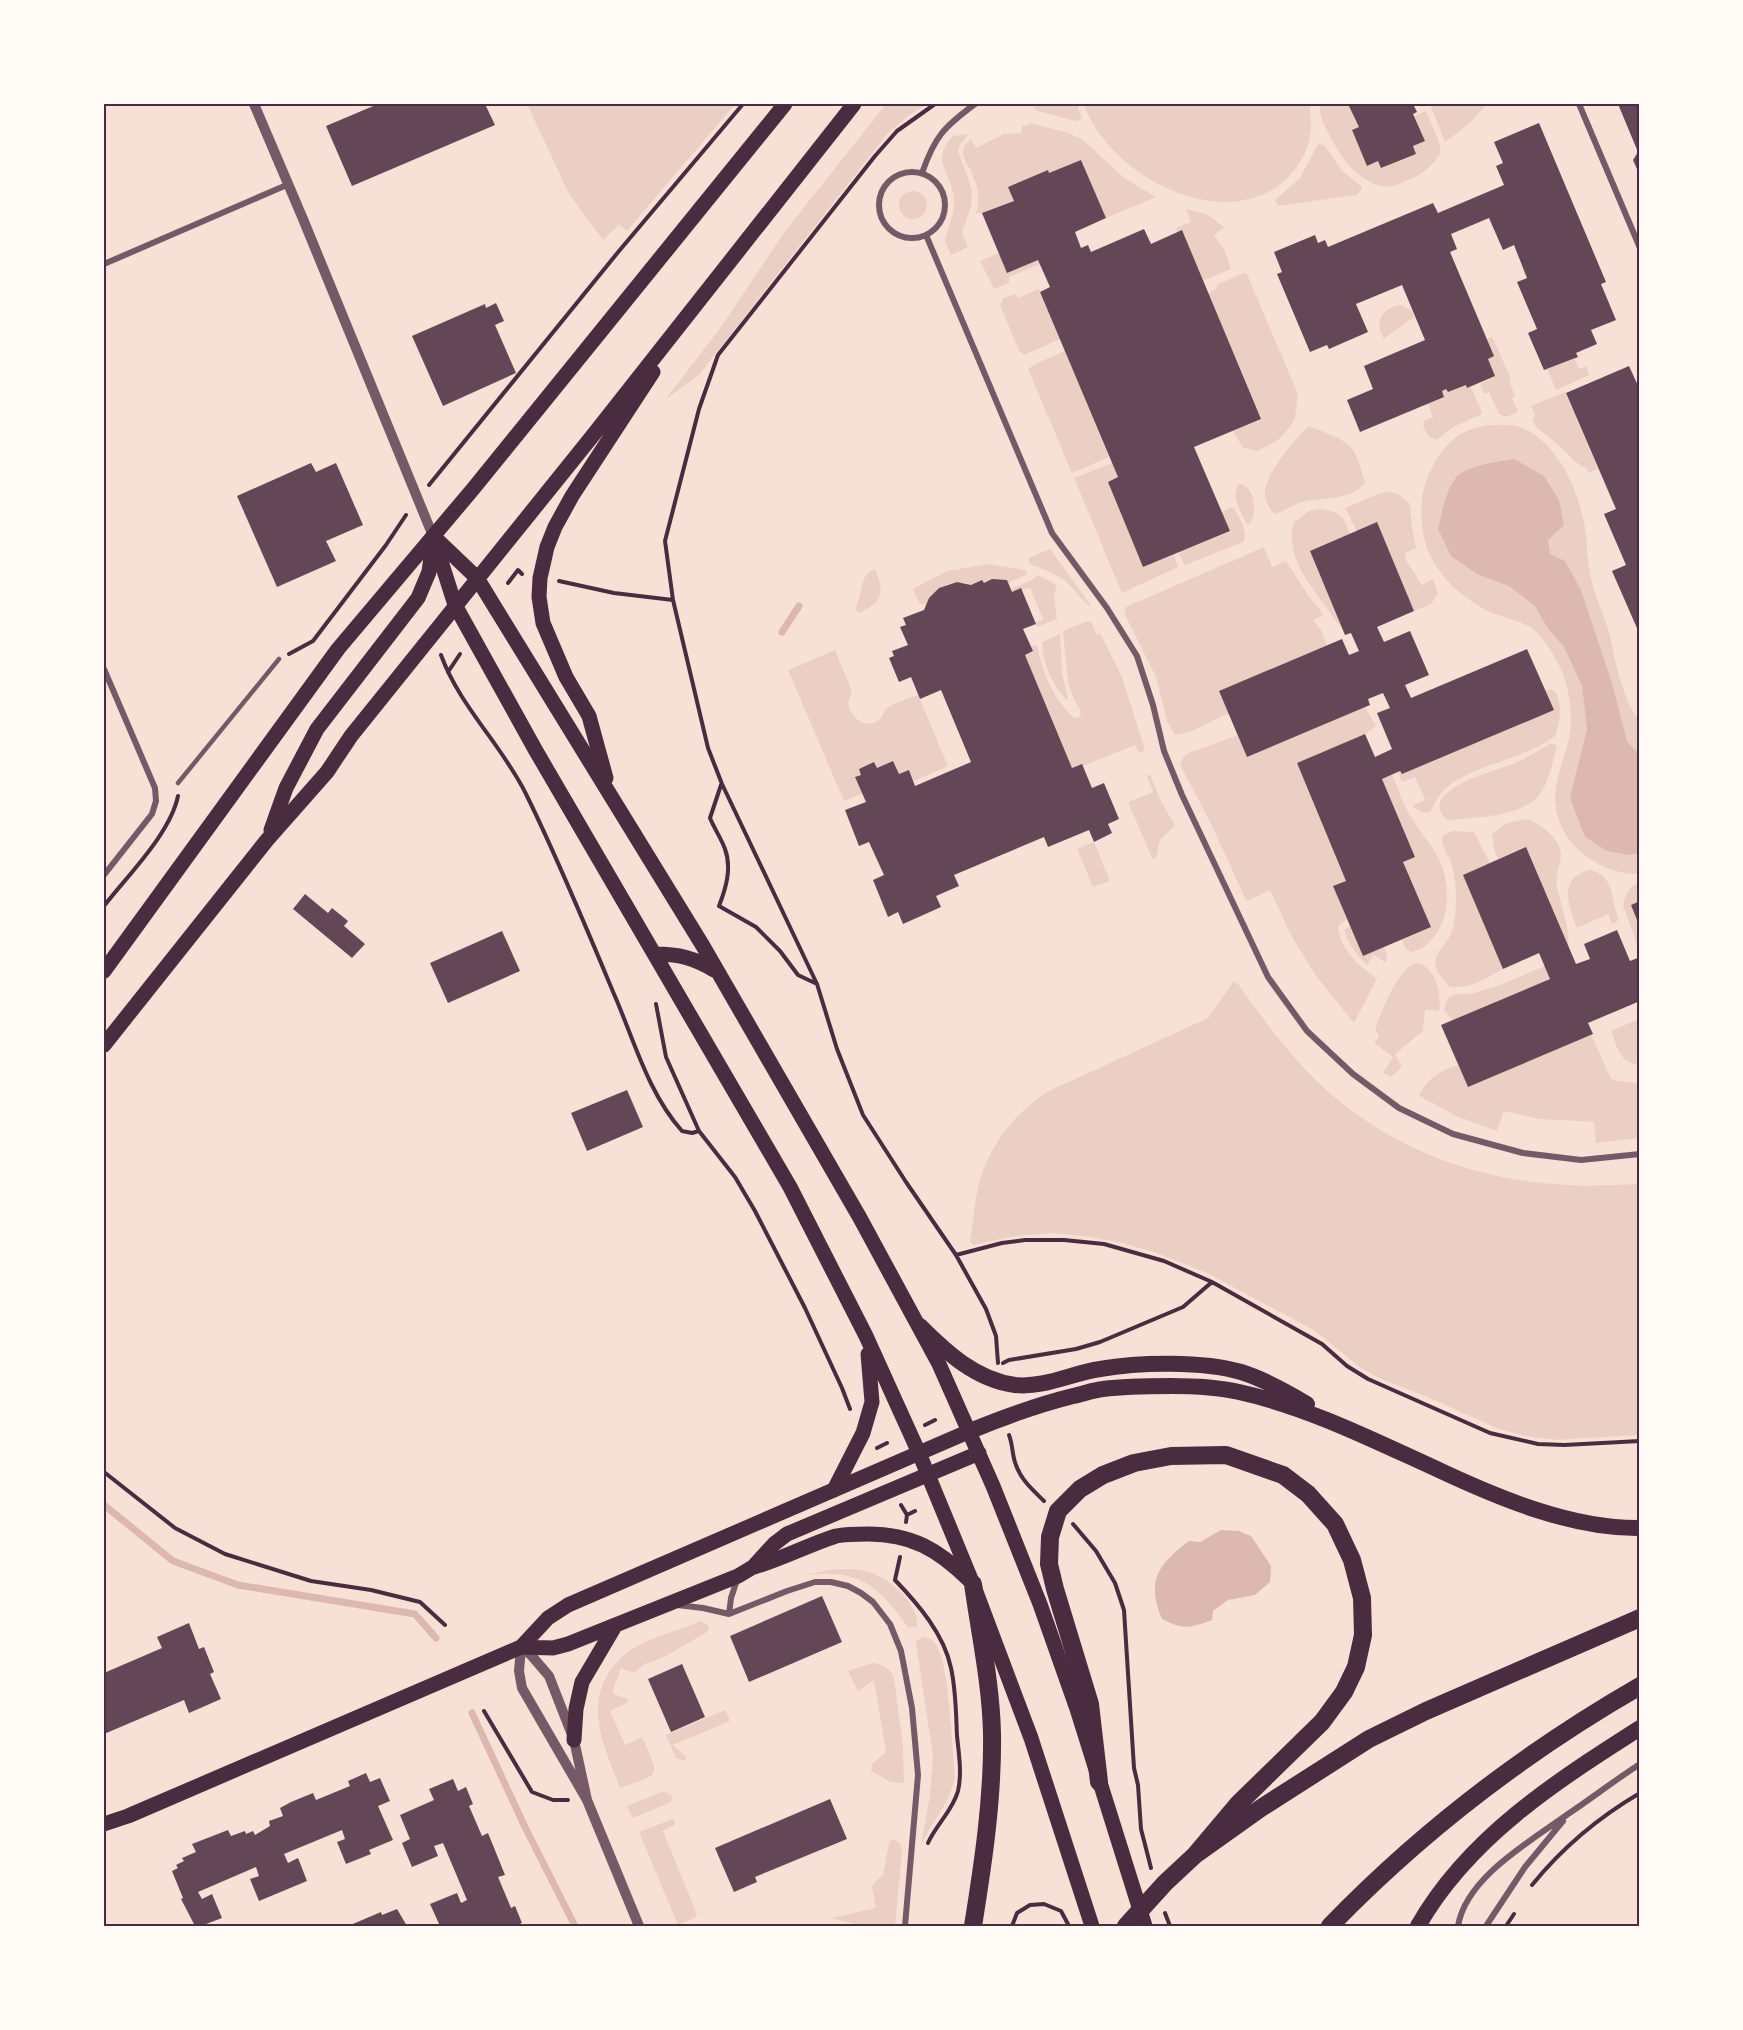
<svg xmlns="http://www.w3.org/2000/svg" width="1743" height="2030" font-family="'Work Sans',sans-serif">
<style>
.green{fill:#ebcfc5}
.water{fill:#dcb8b0}
.lines{fill:none;stroke-linecap:round;stroke-linejoin:round}
.stream{stroke:#dcb8b0;stroke-width:7}
.building{fill:#644757}
.path{stroke:#4a2c40;stroke-width:4}
.service{stroke:#755966;stroke-width:4.5}
.minor{stroke:#755966;stroke-width:6}
.tertiary{stroke:#755966;stroke-width:10}
.primary{stroke:#4a2c40;stroke-width:15}
.trunk{stroke:#4a2c40;stroke-width:16}
.motorway{stroke:#4a2c40;stroke-width:18}
.neatline{fill:none;stroke:#4a2c40;stroke-width:2}
</style>
<rect width="100%" height="100%" fill="#f7e1d7"/>
<path class="green" d="M527,104H735L627,231L619,225L603,240L569,194Z
M886,104H927L909,115L887,134L699,375L665,400L721,327L786,230Z
M1032,104H1077L1082,119L1075,121L1038,111L1034,108Z
M1084,104H1310C1310,114 1312,125 1310,136C1307,154 1296,171 1283,182C1219,235 1107,173 1084,104Z
M1320,104H1348L1359,127L1352,131L1367,166L1378,161L1382,168L1416,154L1413,146L1425,141L1414,116L1426,111L1438,139L1441,153C1432,166 1424,173 1410,179C1404,181 1398,185 1393,186C1365,191 1341,158 1331,138C1324,124 1319,119 1320,104Z
M1430,104H1487L1469,124L1445,142Z
M1029,123L1069,133L1083,140L1123,177L1156,197L1106,218L1081,160L1049,173L1047,170L1009,187L1014,201L982,213H976C981,197 977,183 970,169C967,164 962,157 963,151C963,146 967,142 971,139L976,148L1004,134L1021,133L1022,125L1028,126Z
M969,134L960,145L958,151L972,190L971,207L962,232L968,247L951,255L945,241C948,227 955,214 954,199C952,173 929,161 953,136Z
M1320,144L1325,146L1342,171L1361,186L1362,189L1357,195L1278,206L1275,200L1300,178L1317,146Z
M899 205a14 14 0 1 1 28 0a14 14 0 1 1-28 0Z
M1186,209L1206,214L1224,227L1214,236L1225,251L1231,269L1203,281L1177,232L1176,228L1191,222Z
M999,253L1007,273L1038,260L1040,264L1009,277V283L994,289L980,261Z
M1246,272L1298,394L1295,418L1289,428L1278,440L1258,451L1243,448L1233,431L1261,419L1208,293L1217,288V285Z
M1039,289L1060,339L1024,355L1019,351L1000,305L1003,298L1015,294L1018,298Z
M1401,305L1412,311L1415,318L1406,322L1384,339C1374,323 1381,307 1401,305Z
M1492,336L1511,379L1509,381L1515,396L1512,398L1518,412L1506,417L1499,414L1489,392L1484,394L1480,384L1495,376L1488,359L1494,356L1487,339Z
M1065,351L1109,457L1072,473L1028,369L1035,364Z
M1575,359L1579,369L1586,366L1589,375L1556,390L1547,369Z
M1466,385L1467,388L1471,387L1482,412L1480,415L1453,427L1437,440L1429,437L1423,426L1425,420L1433,417L1428,404L1444,397L1442,391L1446,389L1448,392Z
M1565,392L1598,469L1589,473L1587,469L1574,461L1563,449L1535,426L1532,418L1535,416L1531,406Z
M1488,425C1497,425 1508,424 1516,426C1553,435 1576,485 1583,518C1588,536 1586,555 1590,573C1593,592 1602,610 1608,629C1616,659 1620,695 1639,720V874C1594,874 1548,836 1556,787C1558,773 1564,758 1568,743C1574,720 1570,689 1560,667C1556,657 1540,633 1530,627C1516,619 1498,617 1484,609C1454,592 1429,567 1423,533C1420,514 1420,497 1427,479C1434,461 1448,438 1467,431C1473,428 1481,427 1488,425Z
M1308,427L1314,428C1351,443 1355,443 1365,483C1347,504 1319,495 1296,504C1288,508 1282,512 1274,514C1269,508 1264,499 1265,492C1266,473 1294,440 1308,427Z
M1112,463L1118,477L1108,482L1143,567L1174,555L1178,567L1122,593L1074,478Z
M1239,484C1256,486 1257,513 1250,524L1246,523C1241,511 1230,496 1239,484Z
M1388,492L1397,493L1410,504L1412,528L1416,548L1405,553L1406,560L1422,585L1433,579L1438,594L1431,604L1414,611L1377,523L1357,531L1345,508L1378,494Z
M1230,508H1234C1239,518 1249,532 1243,542L1185,565L1178,553L1230,532L1222,512Z
M1320,509C1340,512 1343,515 1350,534L1310,551L1342,627L1337,623C1318,592 1283,562 1294,522L1309,511Z
M1264,547L1272,567L1286,561L1310,598L1324,615L1313,620L1321,630L1327,645L1220,691L1229,713L1190,732L1175,735L1167,721L1156,677L1124,613L1126,607Z
M1050,549L1092,607C1084,604 1073,587 1064,580C1054,573 1041,568 1029,564V558Z
M989,564L1025,570L1028,574L1008,583L1007,580L992,579L984,583L981,580L971,585C951,577 935,588 926,605L919,603L913,589L947,571Z
M875,569C885,592 883,603 858,613L855,608C864,593 858,575 875,569Z
M1038,575L1055,584L1056,588L1054,597L1057,619L1037,627L1036,622L1043,619L1030,588L1012,592L1011,589L1030,581Z
M1088,621L1093,624L1092,625L1097,635L1100,633L1122,677L1145,750L1139,753L1135,745L1083,766L1081,764L1072,768L1025,655L1033,651L1031,647L1034,645L1038,647C1040,670 1057,705 1075,718L1080,717L1081,711L1074,699L1068,682L1063,631Z
M1060,634L1062,673L1068,699L1067,700C1052,685 1043,664 1042,642Z
M835,650L852,691L848,703C850,717 865,730 879,720C883,717 883,711 887,708C892,703 911,698 918,695L948,766L914,781L909,770L899,774L893,761L877,768L874,763L859,769L861,775L855,777L862,794L844,801L788,670Z
M1552,689C1564,697 1560,725 1555,736C1522,761 1475,763 1445,789C1438,795 1435,804 1430,812L1423,813L1412,806L1425,800L1415,777L1402,782L1398,772L1400,771L1402,774L1553,710L1545,690Z
M1365,707L1376,726L1365,734L1297,763L1346,881L1333,886L1347,919L1338,926C1340,949 1358,966 1377,978L1354,1023L1316,976L1292,937L1270,890L1247,901L1245,898L1212,826L1180,764L1183,758L1189,753L1238,735L1247,757Z
M1550,744L1557,745C1553,761 1549,781 1540,794C1523,817 1473,818 1447,820C1415,791 1497,770 1513,764C1526,758 1538,751 1550,744Z
M1150,774L1159,797L1175,826L1160,840L1156,859L1152,858L1128,802L1153,792L1147,776Z
M1392,774C1398,788 1403,804 1411,817C1431,849 1447,857 1447,899C1446,912 1444,923 1436,934C1429,943 1423,950 1411,952L1406,949L1402,940L1431,927L1403,862L1415,856L1382,779Z
M1527,819C1541,824 1561,839 1561,855C1560,866 1555,876 1557,887C1561,907 1570,927 1568,947L1526,848L1498,859L1494,849L1492,835C1502,823 1512,821 1527,819Z
M1453,831L1474,832L1490,863L1465,874L1503,969C1486,979 1469,989 1450,987C1417,953 1449,954 1454,923C1457,905 1457,884 1452,866C1449,855 1442,848 1442,836Z
M1094,842L1110,881L1093,887L1077,849Z
M1590,870C1616,875 1610,901 1619,920L1612,924L1608,914L1577,928C1568,906 1558,876 1590,870Z
M1639,883V901L1631,905L1639,925V950L1623,905C1625,895 1630,885 1639,883Z
M1350,926L1363,956L1384,947L1387,955L1386,963L1374,955L1367,965C1356,954 1349,945 1344,930Z
M1415,963C1436,965 1442,994 1439,1011L1425,1010L1423,1031L1395,1054L1402,1067L1391,1077L1383,1073L1393,1057L1374,1043L1379,1036L1375,1029C1383,1009 1396,972 1415,963Z
M1545,966L1550,979L1453,1020L1444,1010L1448,998L1452,995L1474,993L1500,985Z
M1234,981L1239,985C1256,1009 1274,1034 1294,1057C1358,1131 1447,1174 1544,1183C1576,1187 1608,1185 1639,1184V1435L1556,1440L1531,1437L1499,1429L1425,1396L1383,1380L1361,1368L1315,1331L1209,1274L1154,1252L1122,1243L1091,1237L1053,1233L1016,1236L973,1245L970,1242C974,1218 975,1190 984,1168C997,1136 1020,1109 1049,1091L1208,1018Z
M1639,1019V1064C1619,1063 1618,1048 1611,1031Z
M1591,1034L1611,1079L1617,1081L1639,1083V1138L1596,1143L1594,1122L1540,1119L1504,1111L1497,1131L1458,1117L1419,1096C1428,1077 1440,1071 1458,1065L1468,1087Z
M835,1569C846,1569 858,1568 869,1572C888,1577 921,1605 917,1627H908C878,1585 859,1569 805,1575Z
M701,1621L709,1626L707,1632L664,1657L643,1665L634,1673L621,1668L612,1693L627,1699L628,1702L610,1711L625,1745L642,1737C660,1778 662,1773 620,1788C606,1751 584,1709 610,1671C617,1660 629,1650 641,1644C660,1635 681,1629 701,1621Z
M923,1637C927,1637 932,1639 935,1643C950,1663 952,1748 955,1776C951,1803 931,1822 921,1846L930,1795L933,1756L916,1644L917,1640Z
M872,1663C882,1664 891,1669 894,1678L903,1745L904,1783L891,1782L871,1771L872,1764L886,1752L874,1680L858,1691L848,1671Z
M725,1710L730,1721L673,1745L687,1758L683,1761L676,1758L666,1735Z
M664,1791L672,1796L671,1802L633,1818L627,1806Z
M673,1819L675,1822V1825L663,1831L697,1914L695,1918L678,1925L639,1832Z
M892,1840H895L900,1844L902,1852L895,1926H863L831,1918L876,1908L872,1888L874,1883L883,1875L889,1843Z"/>
<path class="water" d="M1514,459L1544,476L1559,500L1564,525L1548,540L1550,554L1565,561L1581,590L1612,683L1627,741L1639,755V853L1630,855L1607,851L1585,837L1570,798L1587,729L1582,686L1564,647L1547,627L1535,606L1509,586L1477,574L1451,556L1438,529C1442,513 1445,493 1455,479C1465,465 1498,462 1514,459Z
M1221,1530L1239,1531L1251,1536L1271,1566L1270,1582L1255,1595L1228,1600L1213,1611L1212,1620C1190,1628 1183,1630 1162,1619C1146,1580 1158,1565 1189,1541L1200,1542Z"/>
<g class="lines">
<path class="stream" d="M782,632L799,606
M104,1505L173,1561L238,1585L415,1614L436,1638
M472,1713L525,1827L575,1926"/>
</g>
<path class="building" d="M378,104H485L495,125L352,186L326,126Z
M1348,104H1413L1417,112L1413,114L1425,141L1413,146L1416,154L1381,168L1378,161L1367,166L1352,130L1359,127Z
M1618,104H1640V176L1633,160L1638,152Z
M1539,123L1606,282L1601,284L1616,320L1591,330L1597,344L1576,353L1578,357L1544,370L1528,333L1537,329L1517,282L1527,278L1514,245L1503,250L1489,218L1451,234L1457,249L1450,252L1494,356L1488,359L1495,376L1467,388L1466,385L1448,392L1446,389L1442,391L1444,397L1360,432L1347,400L1373,389L1364,366L1425,340L1402,285L1356,304L1368,332L1329,349L1327,345L1310,352L1277,274L1282,272L1274,252L1315,235L1318,243L1325,240L1328,247L1433,203L1438,213L1504,185L1496,166L1503,163L1494,142Z
M1081,160L1106,218L1075,232L1081,248L1088,245L1091,252L1144,229L1151,244L1182,230L1261,419L1194,447L1230,531L1143,567L1108,482L1118,477L1040,292L1050,287L1038,260L1007,273L982,213L1014,201L1008,187L1048,170L1049,173Z
M496,303L504,321L495,325L516,373L443,406L412,336L485,304L486,308Z
M1629,366L1640,390V635L1612,571L1626,565L1604,514L1616,509L1566,393Z
M311,463L316,472L336,463L363,525L326,541L336,561L277,587L237,496Z
M1377,522L1414,611L1377,627L1384,642L1410,631L1429,675L1405,685L1411,698L1527,649L1554,710L1402,774L1400,771L1382,779L1415,857L1403,862L1431,927L1363,956L1333,886L1346,881L1297,763L1365,734L1375,757L1392,749L1377,713L1390,708L1383,693L1368,699L1370,705L1247,757L1219,691L1342,639L1349,655L1359,651L1351,633L1345,635L1310,551Z
M992,579L1007,580L1012,592L1021,588L1036,624L1023,629L1033,651L1025,655L1072,768L1082,764L1092,788L1104,783L1119,819L1108,824L1112,833L1094,842L1089,830L1048,847L1044,837L954,875L959,886L936,896L941,907L903,924L898,912L888,917L873,880L884,875L869,842L859,846L845,810L866,802L855,777L861,775L859,769L874,762L877,768L893,761L899,774L909,770L915,786L971,762L941,690L920,699L911,677L899,682L889,658L894,656L892,651L908,645L900,627L906,625L903,618L924,610L929,598L939,588L957,582L971,585L982,580L984,583Z
M1526,847L1576,964L1590,959L1584,944L1617,930L1630,961L1640,957V1001L1588,1023L1593,1034L1468,1087L1441,1025L1550,979L1539,953L1503,969L1463,875Z
M305,894L328,913L332,908L348,921L344,926L365,944L352,958L293,909Z
M1640,901V925H1639L1631,905Z
M502,931L520,971L448,1003L430,963Z
M627,1090L643,1127L587,1151L571,1113Z
M822,1596L842,1642L749,1682L730,1636Z
M189,1623L199,1649L204,1647L214,1672L210,1674L221,1699L189,1713L184,1700L104,1734V1673L162,1648L157,1637Z
M682,1664L705,1717L671,1732L648,1679Z
M366,1773L370,1782L380,1778L390,1801L378,1806L393,1840L369,1850L371,1854L346,1864L337,1842L345,1839L342,1830L284,1854L288,1863L298,1858L307,1881L259,1901L250,1879L259,1876L256,1867L198,1892L202,1899L212,1894L222,1918L201,1926H195L181,1899L183,1898L172,1871L178,1868L176,1865L184,1861L182,1858L196,1852L192,1844L228,1830L231,1836L245,1831L246,1834L253,1831L255,1835L270,1826L269,1821L283,1816L280,1808L291,1802L313,1793L316,1800L350,1786L348,1781Z
M453,1779L458,1791L466,1787L473,1804L469,1806L482,1836L488,1833L505,1875L498,1877L511,1908L515,1906L522,1923L514,1926H440L430,1904L457,1893L461,1903L467,1900L443,1843L434,1846L438,1856L412,1867L402,1843L410,1839L400,1815L434,1800L429,1789Z
M830,1799L847,1839L755,1877L757,1882L734,1892L715,1848Z
M397,1909L407,1926H348L381,1912L382,1915Z"/>
<g class="lines">
<path class="path" d="M935,104L897,131L875,156L718,355L699,409L665,541L673,600L708,748L722,784L817,984L837,1049L863,1115L906,1182L956,1255L986,1309L996,1336L998,1363
M429,485L619,251L743,104
M559,581L614,593L673,600
M508,583L518,570L522,574
M289,654L313,641L386,545L406,515
M441,655C460,707 502,745 526,794C558,859 586,927 614,994C634,1040 648,1093 682,1131L692,1133L699,1131
M448,672L460,654
M721,785L710,818C714,828 721,838 725,849C732,868 726,888 719,906L756,927L780,951L798,975L817,984
M104,906C128,875 170,834 178,796
M656,1004L666,1057L699,1131L735,1177L755,1211L805,1308L842,1388L850,1409
M956,1255L1002,1243L1025,1240H1064L1104,1244L1164,1261L1212,1282L1322,1344L1347,1366L1368,1379L1490,1433L1538,1444L1564,1445L1640,1441
M1003,1363L1009,1360L1076,1349L1100,1342L1183,1307L1212,1282
M925,1425L935,1420
M1009,1435C1013,1445 1012,1456 1016,1465C1021,1480 1033,1490 1044,1501
M877,1448L887,1443
M104,1472L175,1528L225,1554L311,1581L371,1590L420,1602L445,1625
M901,1505L907,1515L906,1522
M907,1515L915,1511
M1073,1524L1096,1551L1115,1583L1124,1610L1134,1768L1138,1785L1141,1829L1151,1868
M900,1557L895,1580C918,1604 944,1634 951,1668C956,1690 956,1714 957,1736C959,1754 962,1774 958,1791C953,1810 936,1825 928,1843
M484,1711L532,1792L553,1800H568
M1532,1885C1562,1848 1599,1817 1640,1793
M1165,1913L1170,1926
M1012,1926L1017,1913L1030,1905L1044,1904L1061,1911L1069,1926
M1506,1926L1514,1914"/>
<path class="service" d="M178,783L279,659"/>
<path class="minor" d="M1579,104L1640,248
M879 205a33 33 0 1 1 66 0a33 33 0 1 1-66 0Z
M922,173C935,136 944,127 975,104
M926,235L1052,533L1107,608L1137,656L1153,705L1164,751L1182,795L1268,977L1307,1031L1353,1074L1399,1108L1453,1134L1523,1153L1581,1160L1640,1154
M104,264L289,184
M104,669L155,788L156,801L152,814L104,875
M677,1605L703,1608L729,1614L787,1591L815,1582H831L848,1586L861,1593L873,1602L890,1624L901,1651L912,1708L918,1775L905,1926
M729,1614L731,1598L737,1580
M1458,1926C1466,1877 1531,1841 1568,1814C1592,1798 1615,1780 1640,1764
M1486,1926L1525,1867L1563,1821"/>
<path class="tertiary" d="M254,104L303,219L433,536
M587,1800L574,1740L549,1676L531,1655L521,1647L519,1671L522,1688L587,1800L639,1926"/>
<path class="primary" d="M433,536L477,578L703,946L860,1218L939,1364L993,1486L1040,1604L1077,1709L1145,1926
M434,539L455,605L536,751L790,1187L866,1336L919,1453L973,1584L1031,1738L1092,1926
M606,778L589,716L566,677L543,623L539,597L540,578L547,547L555,527L572,496L653,372
M271,830L286,788L317,729L418,598L429,572L433,542
M655,954C679,954 694,958 714,970
M104,971L338,649L473,489L785,104
M104,1045L267,840L327,772L351,736L594,434L854,104
M834,1490L863,1433L872,1402L868,1354
M754,1567C782,1559 808,1545 836,1536C846,1534 858,1534 868,1534C911,1534 938,1549 969,1580
M521,1647L548,1618L568,1605L970,1431
M574,1740L576,1709L582,1682L615,1626
M104,1824L128,1816L521,1647L553,1648L568,1644L738,1576L753,1567L774,1544L787,1534L979,1453"/>
<path class="trunk" d="M920,1326C946,1352 976,1380 1015,1385C1045,1388 1072,1373 1100,1369C1140,1362 1203,1361 1241,1372C1264,1379 1287,1392 1307,1404
M970,1431C1004,1417 1037,1405 1073,1396C1083,1394 1093,1390 1103,1389C1126,1386 1149,1386 1171,1386C1194,1386 1217,1387 1239,1392C1308,1407 1377,1442 1441,1471C1501,1499 1573,1529 1640,1528
M1418,1926C1468,1838 1555,1782 1640,1728"/>
<path class="motorway" d="M1099,1782L1090,1704L1055,1589L1049,1564L1050,1537L1058,1511L1080,1489L1103,1475L1134,1463L1171,1456L1226,1455L1283,1475L1308,1494L1335,1524L1352,1560L1362,1598L1363,1635L1356,1667L1344,1692L1322,1722L1238,1804L1195,1855
M973,1926C983,1864 993,1798 992,1734C991,1684 980,1634 973,1584
M1126,1926L1165,1883L1195,1855L1261,1808L1369,1739L1426,1711L1640,1618
M1330,1926C1420,1833 1527,1751 1640,1686"/>
</g>
<rect width="1743" height="2030" fill="none" stroke="#fffaf5" stroke-width="210"/>
<rect x="105" y="105" width="1533" height="1820" class="neatline"/>
</svg>
